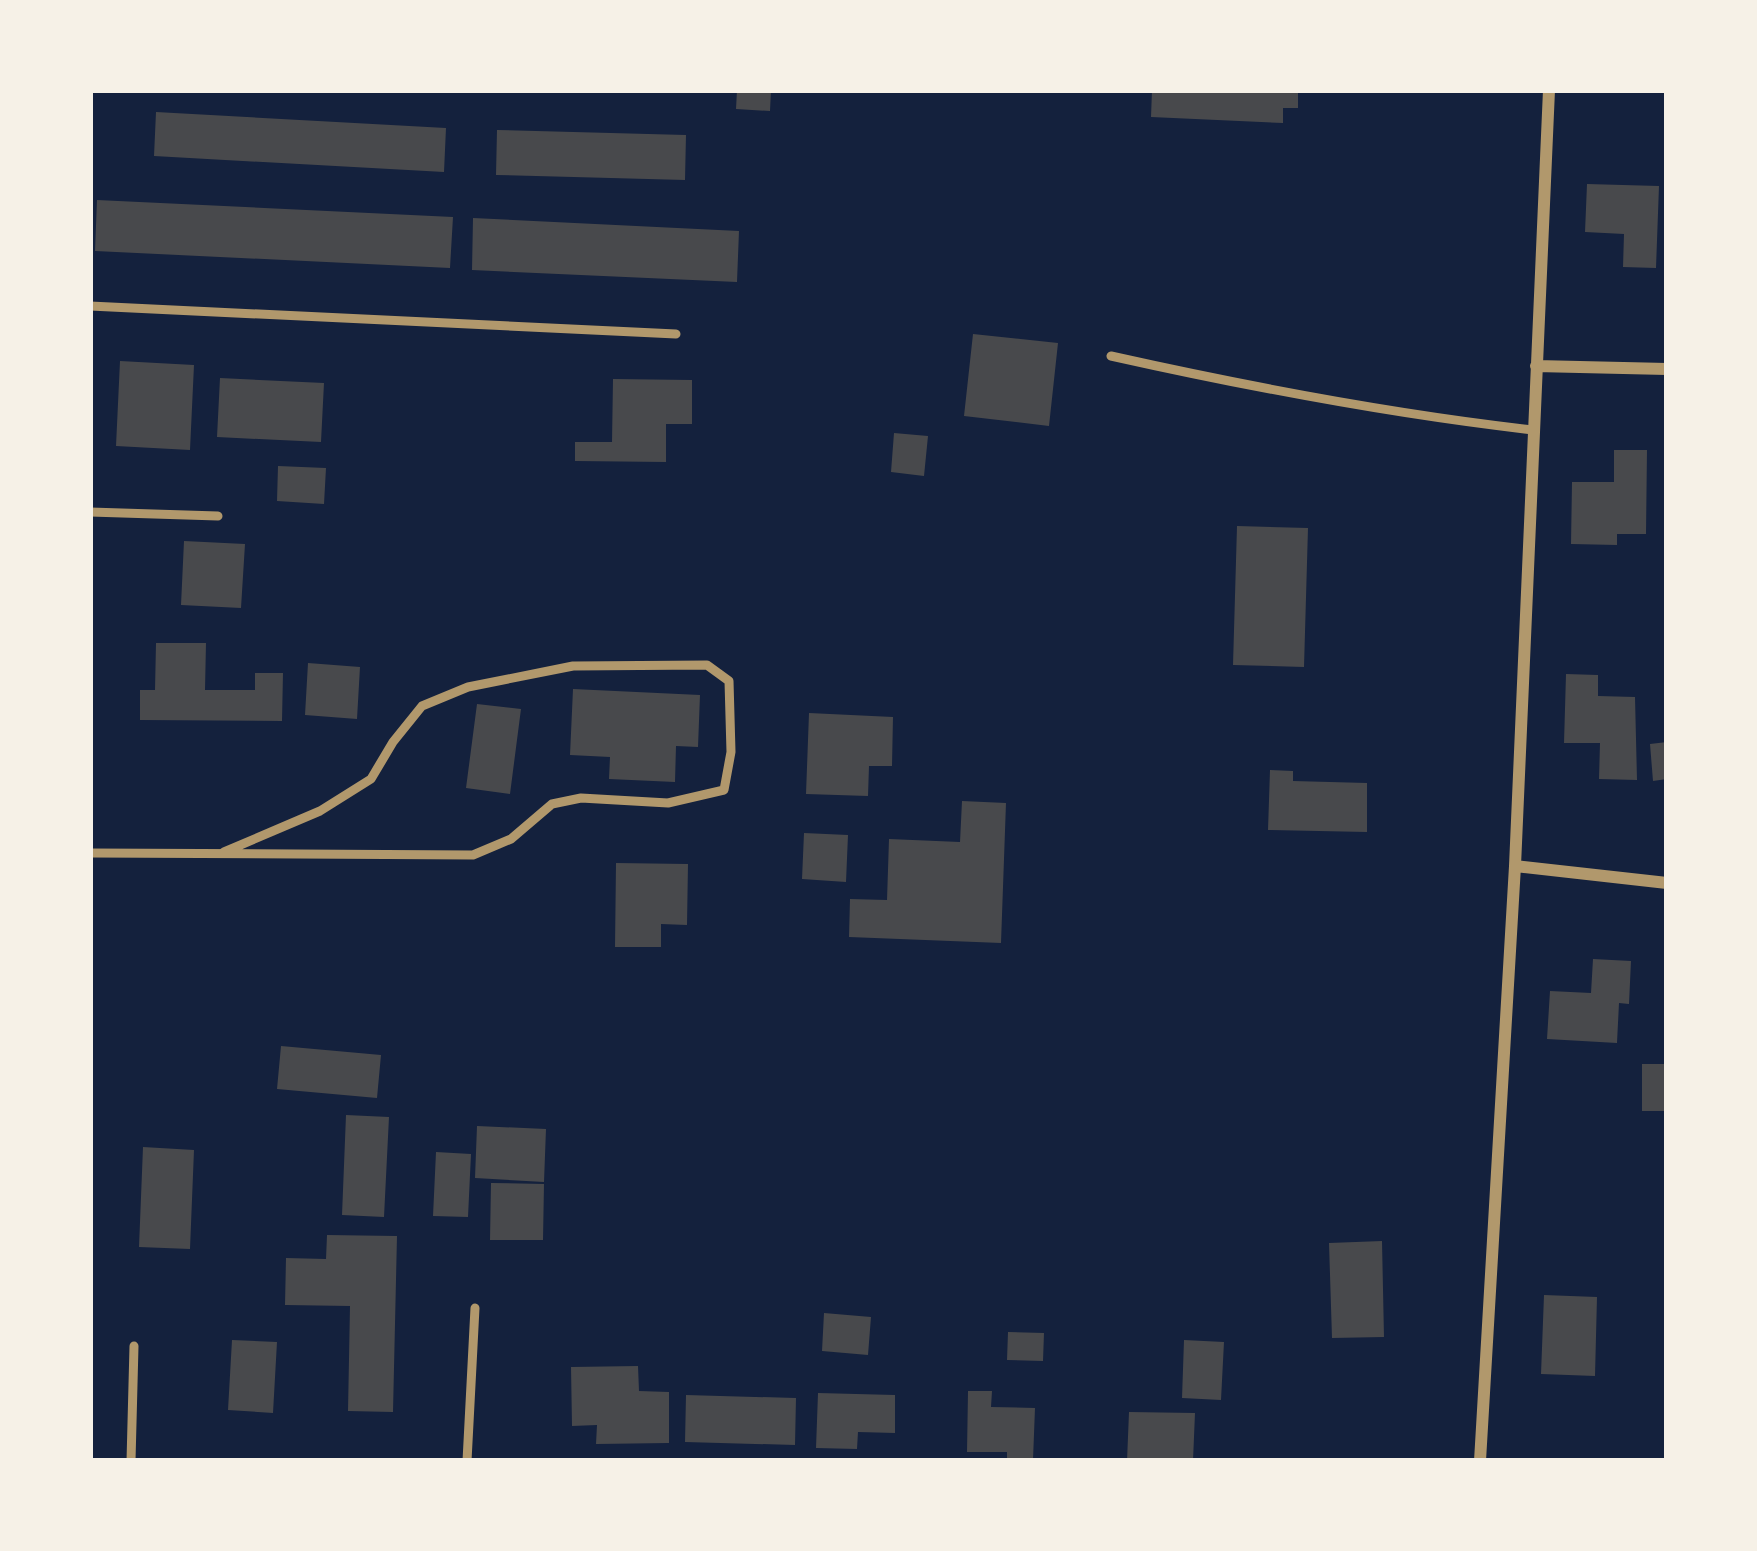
<svg xmlns="http://www.w3.org/2000/svg" width="1757" height="1551" font-family="'Fira Sans Condensed',sans-serif">
<style>
.building{fill:#48494c}
.lines{fill:none;stroke-linecap:round;stroke-linejoin:round}
.service{stroke:#b1986c;stroke-width:9}
.minor{stroke:#b1986c;stroke-width:12}
</style>
<rect width="100%" height="100%" fill="#14213d"/>
<path class="building" d="M737,90H771L770,111L736,109Z
M1152,90H1298V108H1283V123L1151,117Z
M156,112L446,128L444,172L154,156Z
M497,130L686,135L685,180L496,175Z
M1587,184L1659,186L1656,268L1623,267L1624,234L1585,232Z
M97,200L453,217L450,268L95,251Z
M473,218L739,231L737,282L472,270Z
M973,334L1058,343L1049,426L964,416Z
M120,361L194,365L190,450L116,446Z
M220,378L324,383L321,442L217,437Z
M613,379L692,380V424H666V462L575,461V442H612Z
M894,433L928,436L924,476L891,472Z
M1614,450H1647L1646,534H1617V545L1571,544L1572,482H1614Z
M278,466L326,468L324,504L277,501Z
M1237,526L1308,528L1304,667L1233,665Z
M184,541L245,544L241,608L181,605Z
M156,643H206L205,690H255V673H283L282,721L140,720V690H155Z
M308,663L360,667L357,719L305,715Z
M1566,674L1598,675V696L1635,697L1637,780L1599,779L1600,743H1564Z
M573,689L700,695L698,747L676,746L675,782L609,779L610,757L570,755Z
M477,704L521,709L510,794L466,788Z
M809,713L893,717L892,766H869L868,796L806,794Z
M1667,742V779L1653,781L1650,744Z
M1270,770L1293,771V781L1367,783V832L1268,830Z
M962,801L1006,803L1001,943L849,937L850,899L887,900L889,839L960,842Z
M804,833L848,835L846,882L802,879Z
M616,863L688,864L687,925L661,924V947H615Z
M1593,959L1631,961L1629,1004L1619,1003L1617,1043L1547,1039L1550,991L1591,993Z
M281,1046L381,1055L377,1098L277,1089Z
M1642,1064H1667V1111H1642Z
M346,1115L389,1117L384,1217L342,1215Z
M477,1126L546,1129L544,1182L475,1178Z
M143,1147L194,1150L190,1249L139,1247Z
M436,1152L471,1154L468,1217L433,1216Z
M491,1183L544,1184L543,1240H490Z
M327,1235L397,1236L393,1412L348,1411L350,1306L285,1305L286,1258L326,1259Z
M1382,1241L1384,1337L1332,1338L1329,1243Z
M1544,1295L1597,1297L1595,1376L1541,1374Z
M824,1313L871,1317L868,1355L822,1351Z
M1008,1332L1044,1333L1043,1361L1007,1360Z
M232,1340L277,1342L273,1413L228,1410Z
M1184,1340L1224,1342L1221,1400L1182,1398Z
M638,1366L639,1391L669,1392V1443L596,1444L597,1425L572,1426L571,1367Z
M968,1391H992L991,1407L1035,1408L1033,1460L1007,1459V1452H967Z
M818,1393L895,1395V1433L858,1432L857,1449L816,1448Z
M686,1395L796,1398L795,1445L685,1442Z
M1129,1412L1195,1413L1193,1461H1127Z"/>
<g class="lines">
<path class="service" d="M90,306L676,334
M1111,356C1250,387 1392,414 1533,430
M90,512L218,516
M90,853L473,855L511,839L552,804L581,798L668,803L724,790L731,752L729,681L707,665L573,666L468,687L422,706L393,742L371,779L320,811L224,852
M131,1461L134,1346
M467,1461L475,1308"/>
<path class="minor" d="M1536,366L1667,369
M1515,866L1667,883
M1480,1461L1515,866L1549,90"/>
</g>
<rect width="1757" height="1551" fill="none" stroke="#f6f1e7" stroke-width="186"/>
</svg>
